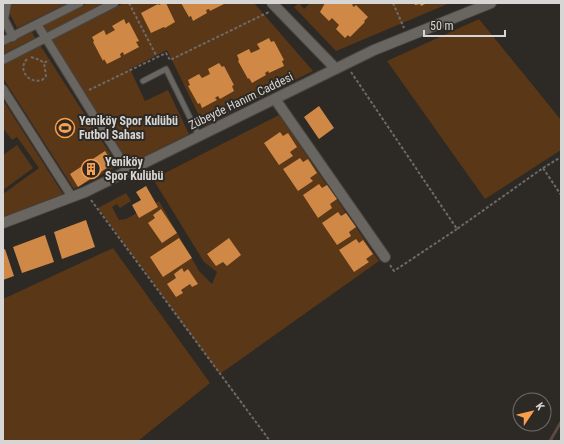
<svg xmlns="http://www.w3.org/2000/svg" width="564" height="444" font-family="'Roboto Condensed',sans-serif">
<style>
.green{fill:#5a3717}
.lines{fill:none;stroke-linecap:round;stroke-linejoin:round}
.stream{stroke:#594940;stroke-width:3}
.building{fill:#d08846}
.service-casing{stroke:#484441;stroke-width:7}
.pedestrian-casing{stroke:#484441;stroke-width:10}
.minor-casing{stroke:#484441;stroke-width:12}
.path{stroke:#6d6a67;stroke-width:2;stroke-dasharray:3 2;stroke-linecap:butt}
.service{stroke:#696561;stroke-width:5}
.pedestrian{stroke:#696561;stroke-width:8}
.minor{stroke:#696561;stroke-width:10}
.labels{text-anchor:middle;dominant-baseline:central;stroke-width:4;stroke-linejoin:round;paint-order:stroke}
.street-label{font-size:12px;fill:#d8d6d4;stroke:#2d2925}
.poi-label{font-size:12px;font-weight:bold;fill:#d8d6d4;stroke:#2d2925;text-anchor:start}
</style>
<rect width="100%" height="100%" fill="#2d2925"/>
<path class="green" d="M11,3H68L17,28L9,12Z
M88,3H105L46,33L42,26Z
M124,3H254L313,71L204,126L167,50L130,69L145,101L168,90L189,134L129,164L51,40Z
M299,3L304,9L310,3H450L336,51L294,7Z
M479,19L561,120V150L485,199L387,61Z
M32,32L35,38L3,54V46Z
M40,45L118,166L74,189L3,78V64Z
M3,100L63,194L3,217V194L39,168L17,137L12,140L3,128Z
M279,115L379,261L220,374L98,208L126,193L131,201L120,208L117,204L112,207L119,220L126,219L159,201L199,271L212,284L217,272L204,262L153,179Z
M17,145L33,168L3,190V155Z
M113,248L210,383L138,441H3V299Z"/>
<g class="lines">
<path class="stream" d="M550,441L561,422"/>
</g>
<path class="building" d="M163,3H166L175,22L165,28L164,27L151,33L141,13L158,4L159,5Z
M181,3H226L210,11L209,9L206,10L207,13L193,21L191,16L189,17Z
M325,3H354L352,5L354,7L356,5L368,17L364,21L365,22L350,37L348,35L345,38L336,29L339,25L332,18L329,21L320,12Z
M414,3H427L421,6L420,4L415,5Z
M124,19L126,24L129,22L139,41L136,42L139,47L124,55L123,52L120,54L121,57L107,64L104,59L103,61L93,42L94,41L92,37L104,30L106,35L115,30L112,26Z
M269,38L271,42L274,41L284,60L282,61L284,66L269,73L268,71L265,73L266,75L252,83L249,78L248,79L238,61L239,60L237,55L249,49L251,53L260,49L257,44Z
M219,63L222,67L224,66L234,85L232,86L234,91L220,99L218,96L215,98L217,100L202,108L200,103L198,104L188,86L190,85L188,80L199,74L202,78L210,74L208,69Z
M319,106L334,128L319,139L304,117Z
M280,132L283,136L288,133L297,147L290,152L293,156L279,165L264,143Z
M105,151L113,164L78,187L70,174Z
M300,158L303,162L308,159L317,173L310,178L313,181L298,191L283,169Z
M319,184L322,188L327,185L337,199L330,204L332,208L318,218L303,195Z
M146,186L158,207L139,218L132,205L141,200L136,192Z
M161,209L177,233L162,243L148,223L155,218L153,215Z
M338,212L341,216L346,213L356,227L349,232L351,236L337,245L322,223Z
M86,220L95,247L62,259L54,232Z
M45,235L54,262L22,273L13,247Z
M179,238L192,258L163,277L150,257Z
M229,238L241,255L227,266L223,262L216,266L207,254Z
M356,239L359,243L363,240L373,254L366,259L369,262L354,272L339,250Z
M5,249L14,276L3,280V250Z
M182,268L184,272L188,269L198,284L192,287L190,284L181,290L183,293L176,297L167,284L176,278L174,274Z"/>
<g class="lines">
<g class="service-casing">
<path id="service" d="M143,81L166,69L199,136"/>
</g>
<g class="pedestrian-casing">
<path id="pedestrian" d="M7,3L4,19L13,37
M37,24L128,171
M3,41L79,3
M3,60L114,3
M3,89L72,197"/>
</g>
<g class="minor-casing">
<path id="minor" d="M272,3L336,69
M275,99L385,257
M3,223L85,192L374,50L491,3"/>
</g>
<path class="path" d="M129,3L157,57
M393,3L404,28
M31,57L40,60L44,63L49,60
M27,59C17,70 29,84 42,80L46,76L44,63
M351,72L457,229L543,168L561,195
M89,90L166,53L170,60L269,12
M543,168L561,157
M91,200L270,441
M390,265L394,271L457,229"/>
<use href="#service" class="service"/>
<use href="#pedestrian" class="pedestrian"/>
<use href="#minor" class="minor"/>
</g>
<defs>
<g id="stadium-ring" transform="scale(1)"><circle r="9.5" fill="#2d2925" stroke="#f99f4d" stroke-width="1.5"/><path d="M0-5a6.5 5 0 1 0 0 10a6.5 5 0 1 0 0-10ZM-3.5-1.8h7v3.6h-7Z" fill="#f99f4d"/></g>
<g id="building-ring" transform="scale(1)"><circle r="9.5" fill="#2d2925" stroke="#f99f4d" stroke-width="1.5"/><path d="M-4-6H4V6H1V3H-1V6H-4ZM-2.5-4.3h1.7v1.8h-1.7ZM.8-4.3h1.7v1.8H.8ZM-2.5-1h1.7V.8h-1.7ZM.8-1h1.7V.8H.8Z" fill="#f99f4d"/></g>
</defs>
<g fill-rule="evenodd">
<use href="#stadium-ring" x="65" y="128"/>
<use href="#building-ring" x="91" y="169"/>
</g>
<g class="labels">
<g class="street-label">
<text transform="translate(241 101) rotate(-26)">Zübeyde Hanım Caddesi</text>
</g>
<g class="poi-label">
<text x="79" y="121">Yeniköy Spor Kulübü<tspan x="79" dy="14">Futbol Sahası</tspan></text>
<text x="105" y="162">Yeniköy<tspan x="105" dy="14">Spor Kulübü</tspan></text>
</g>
</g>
<rect width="564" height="444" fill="none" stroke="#d8d6d4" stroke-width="8"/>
<g transform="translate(532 412) rotate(55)"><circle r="19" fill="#2d2925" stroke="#716e6b"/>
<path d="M0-3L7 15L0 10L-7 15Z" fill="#f99f4d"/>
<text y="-6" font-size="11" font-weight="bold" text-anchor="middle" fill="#d8d6d4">K</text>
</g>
<path d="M424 30v6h81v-6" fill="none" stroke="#d8d6d4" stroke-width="2"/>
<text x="430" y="30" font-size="12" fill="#d8d6d4" stroke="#2d2925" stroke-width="3" paint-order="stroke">50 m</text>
</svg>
